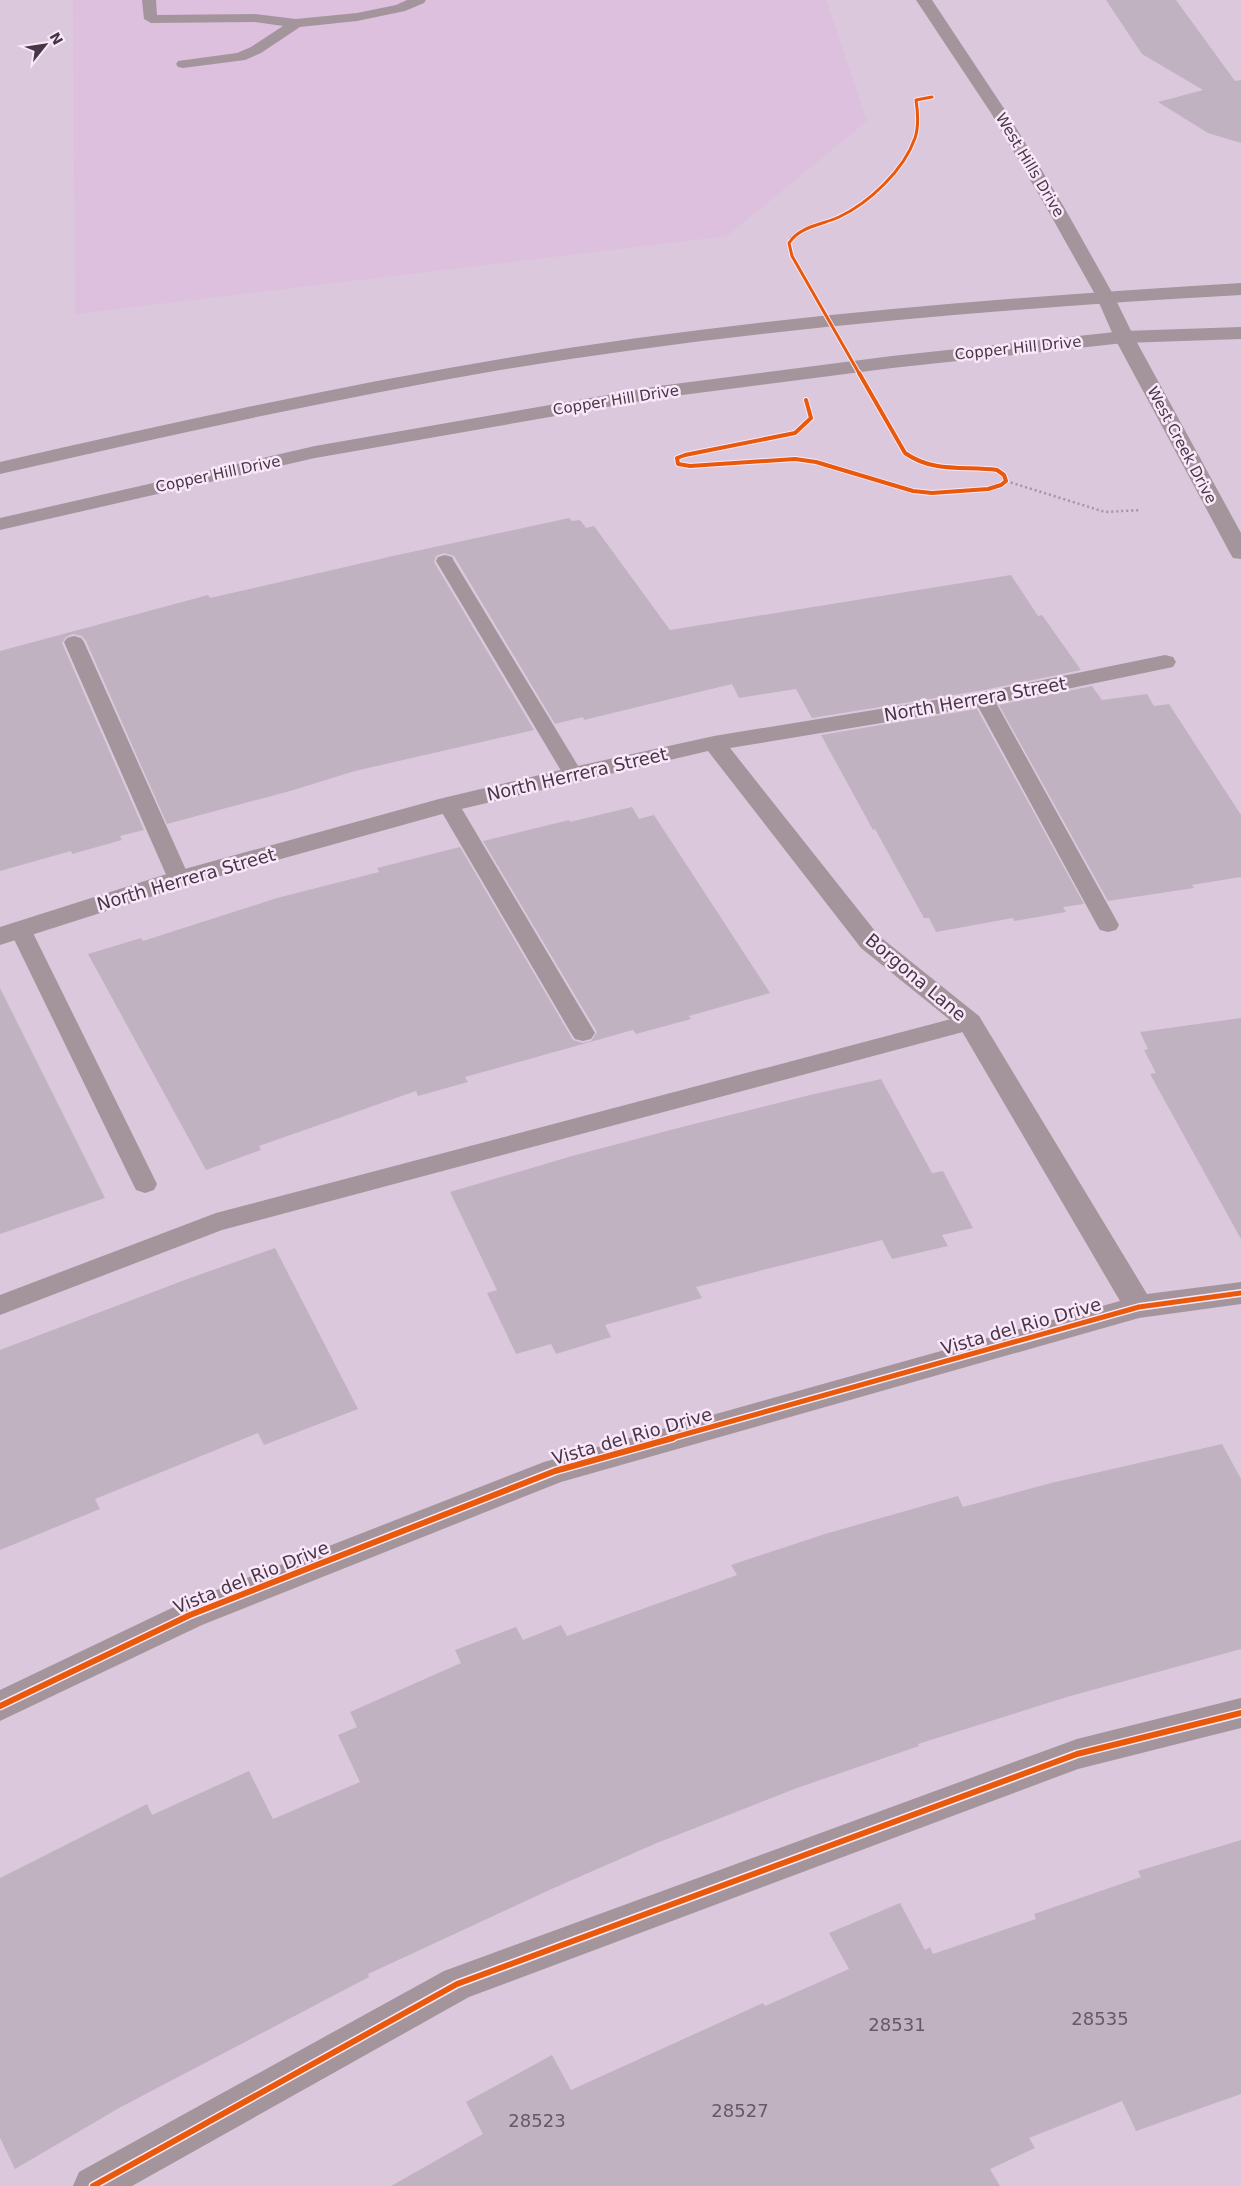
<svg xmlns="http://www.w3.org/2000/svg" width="1241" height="2186" font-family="'DejaVu Sans',sans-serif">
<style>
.built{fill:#ddbfde}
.building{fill:#c1b2c2}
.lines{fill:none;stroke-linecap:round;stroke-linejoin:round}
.path-far1{stroke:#a3969e;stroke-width:2;stroke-dasharray:2 2.5;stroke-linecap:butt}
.path{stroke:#a3969e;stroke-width:2.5;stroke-dasharray:2 3;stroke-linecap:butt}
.lane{fill:#a4959c;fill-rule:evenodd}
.street{fill:#a4959c;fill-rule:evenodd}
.secondary{fill:#a4949c;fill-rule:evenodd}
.path-bridge-far1{stroke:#a3969e;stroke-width:2;stroke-dasharray:2 2.5;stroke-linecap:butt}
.path-bridge{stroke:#a3969e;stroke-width:2.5;stroke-dasharray:2 3;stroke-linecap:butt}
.cycleway-far3-casing{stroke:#fae8fa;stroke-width:5}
.cycleway-far2-casing{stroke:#fae8fa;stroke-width:6}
.cycleway-far1-casing{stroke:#fae8fa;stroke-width:8}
.cycleway-casing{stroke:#fae8fa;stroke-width:9}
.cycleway-far3{stroke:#e8590c;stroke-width:3}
.cycleway-far2{stroke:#e8590c;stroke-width:4}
.cycleway-far1{stroke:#e8590c;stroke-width:5}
.cycleway{stroke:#e8590c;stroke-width:6}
.labels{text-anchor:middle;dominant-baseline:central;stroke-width:5;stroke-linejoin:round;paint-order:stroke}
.far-street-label{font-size:15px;fill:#453745;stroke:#fae8fa}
.street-label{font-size:18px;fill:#453745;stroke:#fae8fa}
.near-number-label{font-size:18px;fill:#665866}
</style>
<rect width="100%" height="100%" fill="#dbc8dc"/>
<path class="built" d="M73,0H826L867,121L727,236L75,314Z"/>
<path class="building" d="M1106,0H1176L1235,81L1241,80V143L1208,133L1158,102L1203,90L1142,54Z
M569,518L572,521L580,520L586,528L594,526L670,630L1011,575L1038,616L1042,615L1081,670L984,690L812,718L796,689L739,698L732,684L584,720L583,717L555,724L454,556L444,553L436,556L434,562L534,730L355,771L290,791L167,824L86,641L82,636L73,634L66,637L62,643L144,830L120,836L122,840L72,854L71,851L0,871V651L208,595L210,598L393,556Z
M1092,686L1102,700L1147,694L1154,706L1169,704L1241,815V877L1192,885L1194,888L1108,901L999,705Z
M977,709L1084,904L1063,907L1066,912L1014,921L1013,918L936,932L929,918H924L875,829L873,830L821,735Z
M632,807L639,819L654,815L770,993L689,1016L691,1019L636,1034L633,1030L465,1077L468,1082L418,1096L416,1091L259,1146L261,1150L206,1170L88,954L141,938L143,941L277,898L379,872L377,868L460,847L573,1040L583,1043L591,1041L597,1032L483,841L569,820L570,822Z
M0,988L105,1198L0,1234Z
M1241,1018V1239L1150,1074L1156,1073L1144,1050L1148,1049L1140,1032Z
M881,1079L932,1173L943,1171L973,1228L942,1235L948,1246L892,1259L882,1240L696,1287L702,1298L605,1325L611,1337L556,1354L551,1344L516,1354L487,1293L497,1290L450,1192L572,1156L682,1127L810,1095Z
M275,1248L358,1409L264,1445L258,1433L95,1499L100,1509L0,1550V1350L190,1278Z
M1222,1444L1241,1479V1649L1067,1697L918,1744L919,1746L797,1788L657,1843L556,1887L368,1974L369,1977L119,2108L15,2169L0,2138V1878L147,1804L152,1815L249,1771L273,1819L360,1782L338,1735L357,1727L350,1712L461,1663L455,1650L516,1627L523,1640L561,1625L567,1636L737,1575L731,1565L825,1534L958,1496L963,1507L1051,1483Z
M1241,1840V2094L1136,2131L1122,2101L1029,2138L1035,2148L990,2169L1000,2186H391L483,2134L466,2102L552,2055L571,2090L763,2003L765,2006L849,1969L829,1933L900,1903L925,1950L930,1947L933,1954L1036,1919L1034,1914L1141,1877L1138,1871Z"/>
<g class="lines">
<path class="path-far1" d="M792,256L789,243L791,237C807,228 825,224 841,216C870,201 904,170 915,139C919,126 918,113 916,100L932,97"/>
<path class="path" d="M809,412L811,418L795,433L685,455L677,458L678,464L690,466L795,459L816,462L913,491L932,493L988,489L1001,485L1006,481L1000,474L991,470L921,463L906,454L897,439
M1006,481L1105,512L1141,510"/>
<path class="lane" d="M142,0H156L157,15L255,14L296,19L357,13L396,5L407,0H426L424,3L405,11L357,21L300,27L261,53L245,60L183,68L178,67L176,64L178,61L237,53L251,47L283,26L255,22L151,23L144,19Z
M445,555L452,557L454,561L583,774L580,779L573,780L566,779L563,774L436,561L438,557Z
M74,636L81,638L84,642L190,879L187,884L179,886L171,884L168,879L64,642L67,638Z
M984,693L991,695L994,699L1119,925L1116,930L1108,932L1100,930L1097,925L974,699L977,695Z
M448,797L455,799L459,804L595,1033L591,1039L583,1041L575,1039L571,1033L437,804L441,799Z
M20,922L28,924L31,929L157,1184L154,1190L145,1193L136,1190L133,1184L9,929L12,924Z
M970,1014L978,1016L982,1022L978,1028L222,1230L0,1315V1295L216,1213Z"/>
<path class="street" d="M916,0H932L1007,113L1064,207L1114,296L1134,337L1241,533V559L1233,558L1230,553L1114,337L1096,296L1046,207L991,113Z
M1165,655L1173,657L1176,662L1173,667L984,706L730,748L879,936L979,1016L1147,1294L1241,1282V1304L1139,1318L561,1482L202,1625L0,1721V1690L178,1605L544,1462L1120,1301L960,1028L861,948L708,751L453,811L188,885L0,945V927L170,873L439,799L573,767L714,736L984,692Z
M1241,1698V1728L1078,1769L469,1997L132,2186H73L79,2172L444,1971L1077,1739Z"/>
<path class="secondary" d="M1241,283V295C993,309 745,330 500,370C332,399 166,436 0,474V462C166,424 332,387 501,359C745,318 993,298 1241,283Z
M1241,327V339L1124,343L892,368L659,398L315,458L0,530V518L315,446L659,386L892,356L1124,331Z"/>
<path class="path-bridge-far1" d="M792,256L860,375"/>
<path class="path-bridge" d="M859,373L897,439"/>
<g class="cycleway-far3-casing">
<path id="cycleway-far3" d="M860,375L792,256L789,243C800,226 822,225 839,217C869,203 904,170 915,138C919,126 918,113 916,100L932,97"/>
</g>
<g class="cycleway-far2-casing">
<path id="cycleway-far2" d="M806,400L811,418L795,433L685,455L677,458L678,464L690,466L795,459L816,462L913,491L932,493L988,489L1001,485L1006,481L1004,475L997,470C965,466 933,473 905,453L859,373"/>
</g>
<g class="cycleway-far1-casing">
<path id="cycleway-far1" d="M668,1439L1139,1307L1241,1293"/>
</g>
<g class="cycleway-casing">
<path id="cycleway" d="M0,1706L190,1615L555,1471L673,1438
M93,2186L457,1984L1077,1754L1241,1713"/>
</g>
<use href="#cycleway-far3" class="cycleway-far3"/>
<use href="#cycleway-far2" class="cycleway-far2"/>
<use href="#cycleway-far1" class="cycleway-far1"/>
<use href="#cycleway" class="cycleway"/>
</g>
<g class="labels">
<g class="far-street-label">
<text transform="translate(1030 165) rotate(59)">West Hills Drive</text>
<text transform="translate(1018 348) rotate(-6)">Copper Hill Drive</text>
<text transform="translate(616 400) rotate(-9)">Copper Hill Drive</text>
<text transform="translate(1182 445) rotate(62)">West Creek Drive</text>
<text transform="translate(218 474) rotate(-12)">Copper Hill Drive</text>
</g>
<g class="street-label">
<text transform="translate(975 699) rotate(-10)">North Herrera Street</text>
<text transform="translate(577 774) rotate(-13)">North Herrera Street</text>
<text transform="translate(186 879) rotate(-16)">North Herrera Street</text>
<text transform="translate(916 977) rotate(40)">Borgona Lane</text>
<text transform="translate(1021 1326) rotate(-16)">Vista del Rio Drive</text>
<text transform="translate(632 1436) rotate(-16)">Vista del Rio Drive</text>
<text transform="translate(251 1577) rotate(-22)">Vista del Rio Drive</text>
</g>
<g class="near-number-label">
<text x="1100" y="2018">28535</text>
<text x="897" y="2024">28531</text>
<text x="740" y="2110">28527</text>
<text x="537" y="2120">28523</text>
</g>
</g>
<g transform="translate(45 45) rotate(60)" stroke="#fae8fa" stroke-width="4" paint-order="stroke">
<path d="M0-4L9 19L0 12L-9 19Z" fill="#453745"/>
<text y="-8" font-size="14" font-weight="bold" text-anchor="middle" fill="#453745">N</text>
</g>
</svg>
